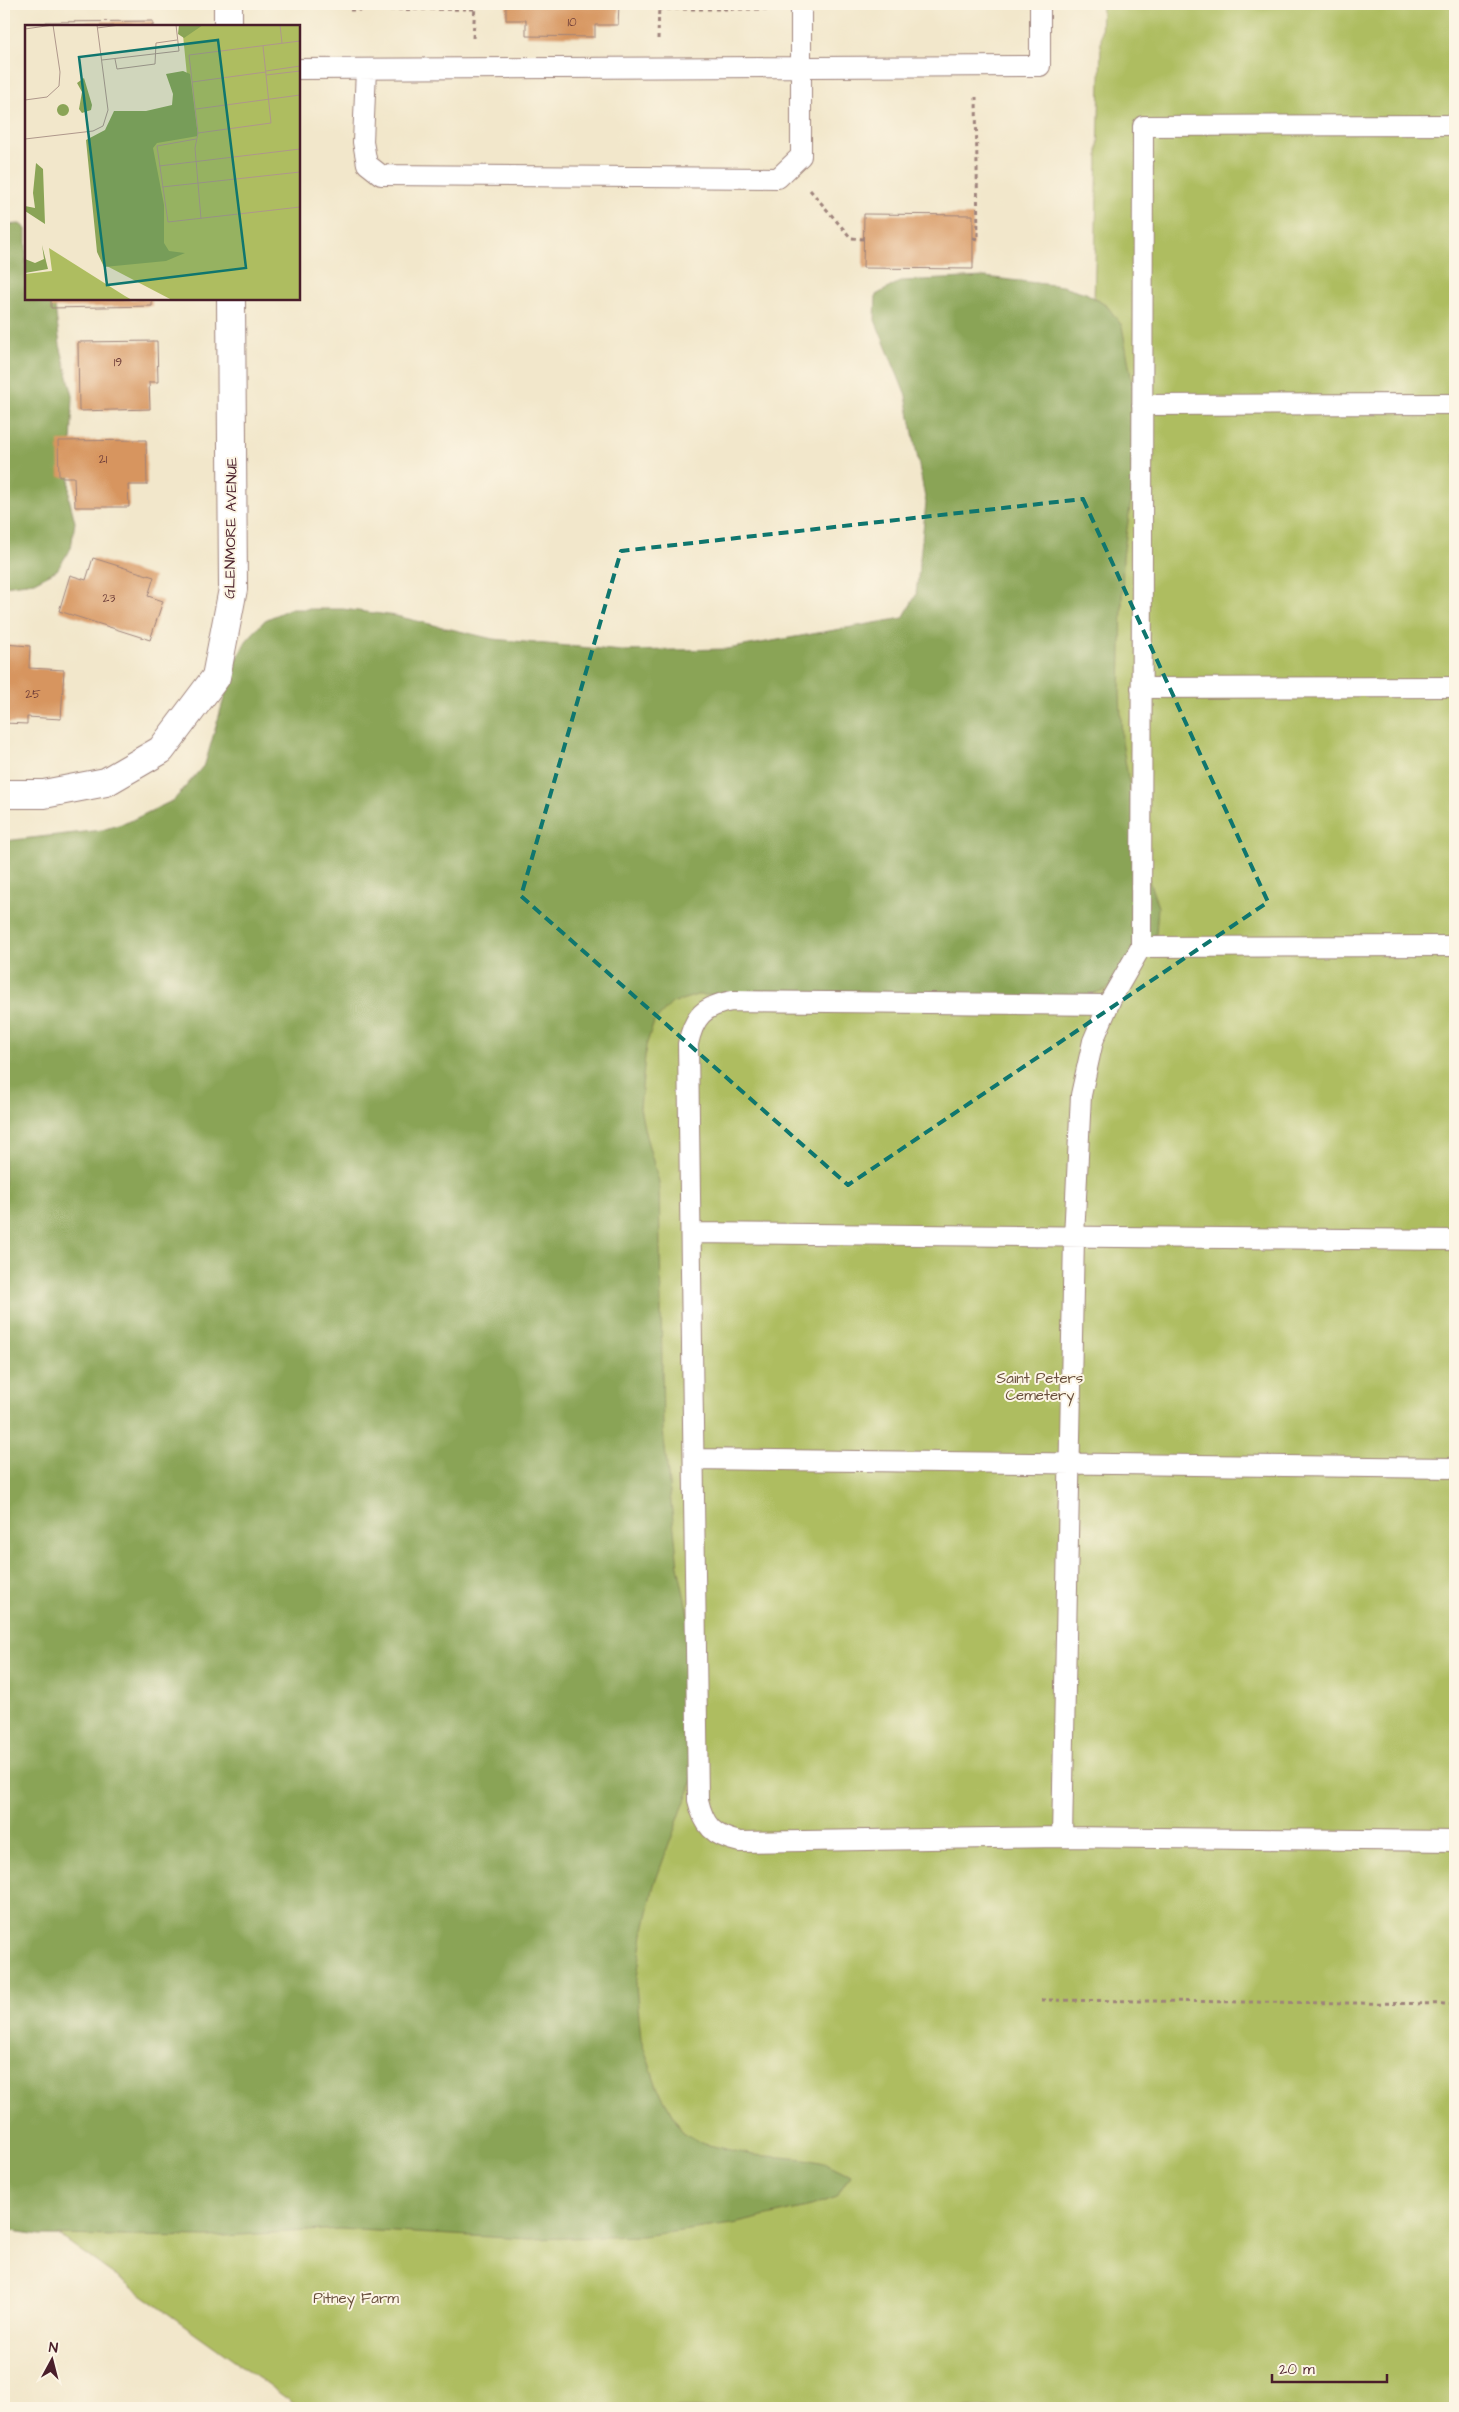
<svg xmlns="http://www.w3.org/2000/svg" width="1459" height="2412" font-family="'Architects Daughter',sans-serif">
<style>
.green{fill:#aebd60;stroke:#7c6e46}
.forest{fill:#8aa456;stroke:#6a6240}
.building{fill:#d7955e}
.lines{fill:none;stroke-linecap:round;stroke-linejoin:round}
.lane-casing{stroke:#9e837b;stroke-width:22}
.street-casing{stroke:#9e837b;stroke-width:30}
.path{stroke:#9e837b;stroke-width:3;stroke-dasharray:4 4;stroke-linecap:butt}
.lane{stroke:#fff;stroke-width:20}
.street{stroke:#fff;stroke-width:28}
.marked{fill:none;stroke:#0f766e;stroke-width:4;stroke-dasharray:10 6;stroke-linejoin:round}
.labels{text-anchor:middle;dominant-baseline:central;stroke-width:4;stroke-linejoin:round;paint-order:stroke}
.number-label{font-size:12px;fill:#6d3c38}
.street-label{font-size:15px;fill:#4a1f2b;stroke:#fcf5e5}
.park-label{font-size:15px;fill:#684e3b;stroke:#fcf5e5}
.inset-road{fill:none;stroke:#af978b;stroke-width:1}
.view{fill:#0f766e;fill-opacity:0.15;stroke:#0f766e;stroke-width:2.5}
.inset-edge{fill:none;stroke:#4a1f2b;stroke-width:2.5}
</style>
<rect width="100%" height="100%" fill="#fcf5e5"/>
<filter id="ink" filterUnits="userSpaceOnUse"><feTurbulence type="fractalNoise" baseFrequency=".02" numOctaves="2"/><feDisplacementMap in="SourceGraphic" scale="10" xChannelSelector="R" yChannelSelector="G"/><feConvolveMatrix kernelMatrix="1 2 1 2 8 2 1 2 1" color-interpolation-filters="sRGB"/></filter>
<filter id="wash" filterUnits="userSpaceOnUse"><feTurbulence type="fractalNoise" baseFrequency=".0096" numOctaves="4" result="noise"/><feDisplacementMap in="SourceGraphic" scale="20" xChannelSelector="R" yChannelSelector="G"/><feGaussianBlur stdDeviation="1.12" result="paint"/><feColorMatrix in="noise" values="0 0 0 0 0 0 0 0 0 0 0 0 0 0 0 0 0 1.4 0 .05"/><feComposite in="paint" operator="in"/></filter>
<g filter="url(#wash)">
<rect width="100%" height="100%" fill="#f2e7cb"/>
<path class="green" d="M1102,4H1455V2408H300L4,2196L617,968L1076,972Z"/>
<path class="forest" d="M20,224L26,229V299H54L60,345L73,396L69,498L75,522L71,548L57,570L34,582L4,586V225Z
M985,277L1062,286L1086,293L1107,306L1122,326L1136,404L1137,457L1123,557L1120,693L1122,742L1142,860L1158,907L1156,933L1144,956L1129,977L1104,990L1055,1006L915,998L697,995L672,1003L654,1022L646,1046L640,1108L645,1133L659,1182L663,1430L678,1566L695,1647L692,1782L654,1885L643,1934L636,1985L641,2039L657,2087L683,2132L704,2144L753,2155L805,2159L828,2164L850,2175L837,2197L811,2206L733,2224L642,2236L528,2239L339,2229L207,2237L40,2235L12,2231L4,2227V841L102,830L128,822L174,800L205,764L234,664L246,641L265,620L289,609H343L396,616L493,639L622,651L727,649L903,618L916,595L926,503L906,396L875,320L876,295L901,281Z"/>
<g id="blocks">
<path class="building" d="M506,4H619L618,25H595V37L526,36V20H506Z
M153,21V26H46V22Z
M864,214L973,215V269L863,268Z
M51,299H152V306L51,308Z
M157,341L158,382H149L150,409L79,411L78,342Z
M146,440L147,485H128L129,507H75L74,477H59L58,441Z
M93,558L154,577L148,596L163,601L150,640L59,611L70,575L86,580Z
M4,644L30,646L29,668L64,670L61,719L27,717V724L4,723Z"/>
</g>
</g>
<g filter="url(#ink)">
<use href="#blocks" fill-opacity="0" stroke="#9e837b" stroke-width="1"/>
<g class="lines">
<g class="lane-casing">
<path id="lane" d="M299,69L1040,66V4
M366,69L363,142L367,164L381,175L778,178L801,156V4
M1142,405L1455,404
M1141,688L1455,687
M1141,947L1455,946
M1108,1005L732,1001C704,1006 694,1016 688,1044L698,1800C704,1826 713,1836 740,1842L1062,1837L1455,1841
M691,1233L1455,1240
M694,1459L1455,1468
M1062,1837L1074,1237L1081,1095L1093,1041L1111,999L1141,947L1143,126L1455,125"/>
</g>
<g class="street-casing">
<path id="street" d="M228,4V26
M4,794H44L106,782L161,750L216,677L233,589L231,299"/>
</g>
<path class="path" d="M659,9H770
M350,10L475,9
M473,38L475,4
M658,39L659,4
M810,190L851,238L864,239
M973,238L978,239L976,97
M1041,2000L1455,2004"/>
<use href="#lane" class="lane"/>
<use href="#street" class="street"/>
</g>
</g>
<path class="marked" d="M1083,499L1268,902L848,1185L521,896L621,551Z"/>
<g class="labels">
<g class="number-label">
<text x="572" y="22">10</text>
<text x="118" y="362">19</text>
<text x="103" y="459">21</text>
<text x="109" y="598">23</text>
<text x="33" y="694">25</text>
</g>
<g class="street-label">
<text transform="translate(231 528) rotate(-89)">GLENMORE AVENUE</text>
</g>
<g class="park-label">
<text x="1040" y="1378">Saint Peters<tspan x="1040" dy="17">Cemetery</tspan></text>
<text x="356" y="2298">Pitney Farm</text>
</g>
</g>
<g transform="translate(25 25)">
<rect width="275" height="275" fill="#f2e7cb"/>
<path d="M157,0H275V275H147L78,239L124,116L168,111ZM24,223L100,271L107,275H0V249L27,246Z" fill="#aebd60"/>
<path d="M154,0H178L159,13L153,9ZM158,46L165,49L173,111L132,118L128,123L139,180V218L144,226L160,228L141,236L79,242L72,227L61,115L80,105L89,86H121L147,80L148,69L141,49ZM59,53L67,80L66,85L57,88L54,84L57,67L52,58ZM32 85a6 6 0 1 1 12 0a6 6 0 1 1-12 0ZM11,138L18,144L20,199L0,186V181L10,183L8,168ZM17,220L23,244L0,248V234L10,238L19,234Z" fill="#8aa456"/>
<path class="inset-road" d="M255,0L257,18M72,3L95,0M0,4L28,0M90,34L92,44L130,39L131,18L152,15M77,35L154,26L151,0M241,46L275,41M241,50L275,46M167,57L241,47M0,75L22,72L34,61L35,47L28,0M171,84L275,70M173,108L246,98L238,21M0,114L68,106L78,101L83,85L72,0M171,114L132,121L143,197L275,182M134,141L275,124M137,162L275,147M176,194L170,123L173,108L164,30L275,16"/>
<path class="view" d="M193,15L221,243L82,260L54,32Z"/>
<rect width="275" height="275" class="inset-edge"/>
</g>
<rect width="1459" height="2412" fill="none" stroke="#fcf5e5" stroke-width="20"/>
<g transform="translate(52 2360) rotate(7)" stroke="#fcf5e5" stroke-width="4" paint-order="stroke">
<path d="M0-4L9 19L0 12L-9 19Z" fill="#4a1f2b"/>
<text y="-8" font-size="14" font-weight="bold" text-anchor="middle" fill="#4a1f2b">N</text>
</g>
<path d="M1272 2374v8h115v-8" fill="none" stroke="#4a1f2b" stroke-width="2.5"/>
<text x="1279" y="2374" font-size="15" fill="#4a1f2b" stroke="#fcf5e5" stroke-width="4" paint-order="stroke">20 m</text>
</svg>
